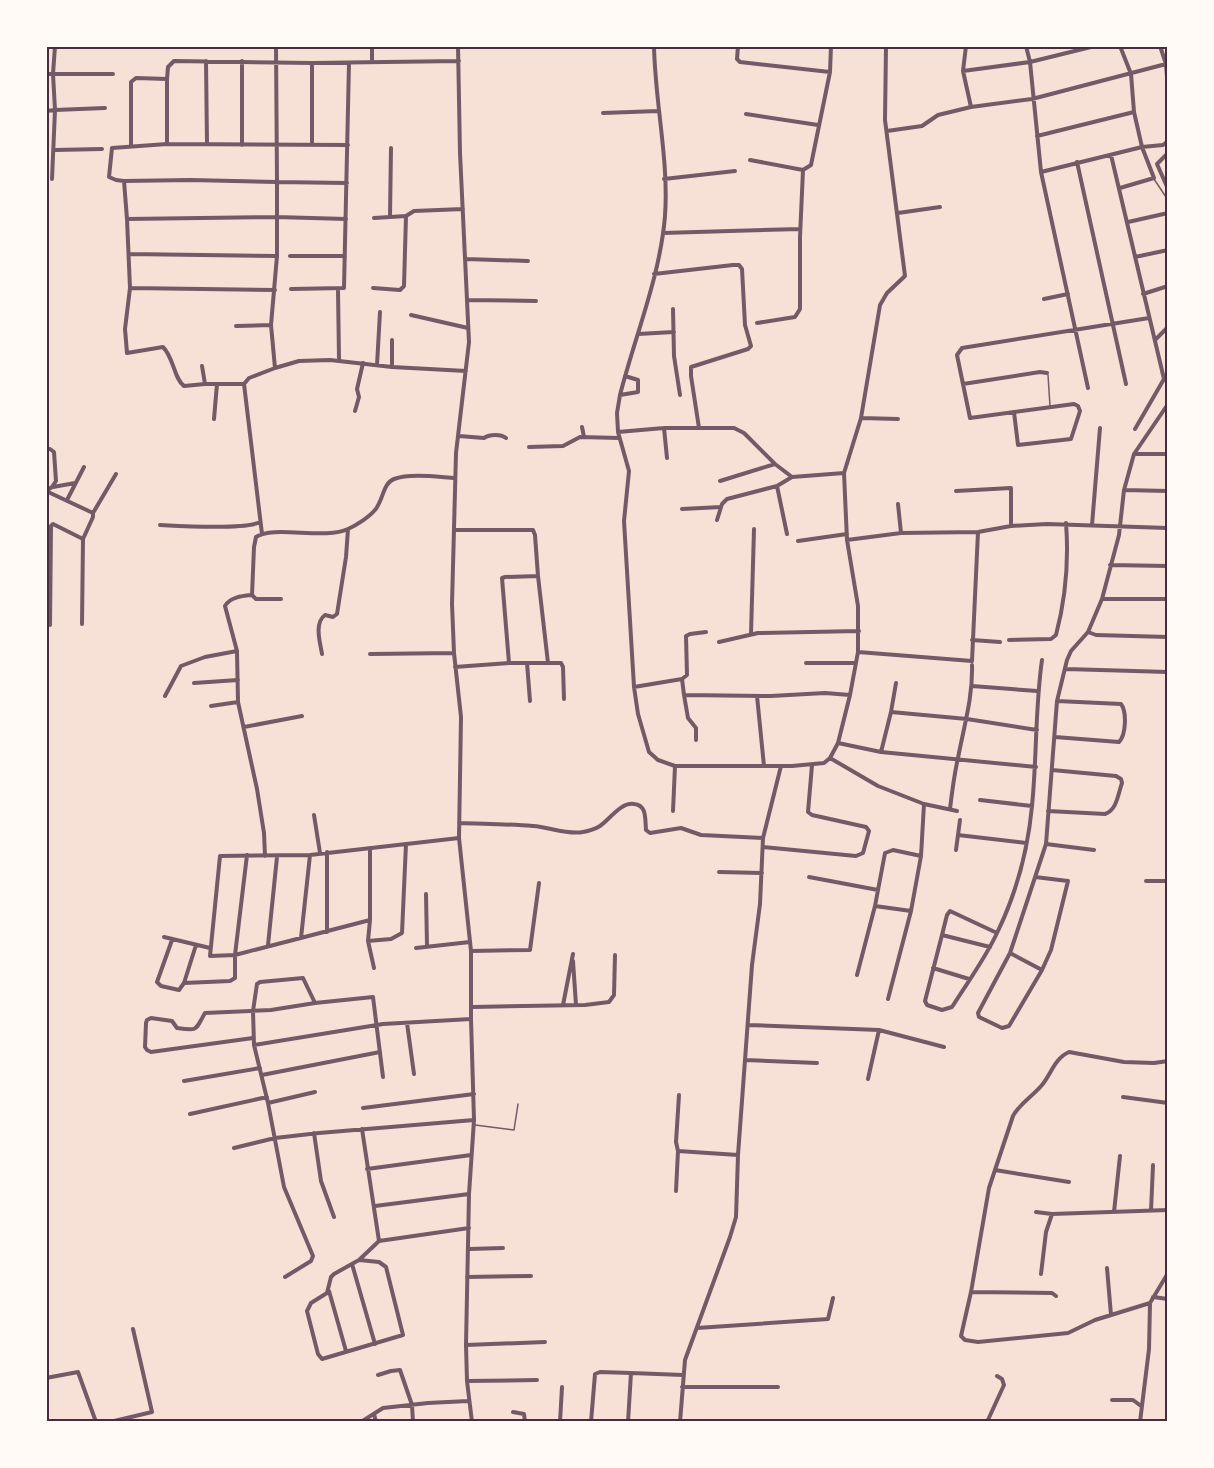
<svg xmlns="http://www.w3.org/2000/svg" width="1214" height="1468" font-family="Raleway,sans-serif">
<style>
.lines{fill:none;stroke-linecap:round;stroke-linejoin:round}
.service{stroke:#755966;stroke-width:1.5}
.minor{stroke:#755966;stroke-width:4}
.neatline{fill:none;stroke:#4a2c40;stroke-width:2}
</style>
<rect width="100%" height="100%" fill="#f7e1d7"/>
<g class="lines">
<path class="service" d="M1154,179L1168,200
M1048,375L1050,406
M475,1125L514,1130L518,1104"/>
<path class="minor" d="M458,46L460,153L469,342L456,453L452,604L454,653L461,717L459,838L471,951V1019L474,1120L469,1194L466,1345L467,1381L472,1422
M654,46C655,103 669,160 665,216C660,277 635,336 620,395L617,413L618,432L629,471L624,521L634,687L638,714L649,752L658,760L675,766H792L824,763L830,758L838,743L850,695L858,652V606L847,540L844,473L861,418L880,305L887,293L905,276L885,120L886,46
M738,46L737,59L740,62L830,72
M966,46L963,71L1030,62L1095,46
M1026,46L1030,62L1041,172L1088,388
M1120,46L1131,74L1134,112L1142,147L1154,178L1120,188
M1160,46L1166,64L1168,90
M206,61L207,144
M242,61V145
M372,62V46
M963,71L971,107
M46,74H113
M46,111L55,110L53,74L55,46
M603,113L658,111
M746,114L818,125
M887,131L922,126L938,115L971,107L1032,99L1166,64
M1037,136L1134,112
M167,144V79L168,67L174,61L312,63L459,61
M312,145V63
M131,146V82L136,78L167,79
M55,150L102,149
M1168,153L1157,164L1168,189
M1111,155L1164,379
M750,160L803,170
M1077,162L1126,384
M1041,172L1142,147L1163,145L1168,141
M52,179L55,110L105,108
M664,179L735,171
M124,181L116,180L109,177L112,148L167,144L348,145
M898,213L940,207
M390,217L391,148
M374,218L406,216L414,211L463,209
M127,219L124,181L190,180L277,182L276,46
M1128,222L1168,213
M663,233L800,229
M129,254L277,256
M290,256H345
M1135,257L1168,250
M466,259L528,261
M654,274L733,265H739L742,269L745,325L751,346L748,349L691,367V376L699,428
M130,288L125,329L127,353L163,347C174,358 174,379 184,386L205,384H244L249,378L275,368L299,361L330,360L392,367L466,371
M373,288L400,290L404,286L406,216
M291,289L344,288L349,63
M275,290L130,288L127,219L276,217L346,219
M338,290L339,359
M1143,294L1168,286
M1044,299L1068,294
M468,300L536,301
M673,309L674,356L680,395
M411,315L468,328
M757,323L795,317L800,309V237L803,170L811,165L812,160L830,72L831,46
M236,326L271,325
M638,334L674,332
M1155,340L1168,327
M377,365L380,312
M202,366L205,384
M392,367V340
M275,368L271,325L277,256V182L347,183
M244,384L262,534
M963,384L1040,372L1047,373
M620,395L638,392V380L625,376
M355,411L359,397L357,389L363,363
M1014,412L1018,445L1071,439L1080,411L1078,406L1074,404L970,418L957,355L962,348L1149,318
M861,418L898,419
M214,419L217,384
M582,427L584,437
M664,428L667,458
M1135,429L1164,379L1168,377
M618,432L664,428H734L744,433L775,464L792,477L844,473
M459,436L484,438C490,434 501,434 506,438
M529,447L563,446L580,437L619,438
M46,449H50L54,452L56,481L52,487L46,491
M1134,454H1168
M720,481L775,464
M777,486L787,534
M53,487L75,483
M1124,490L1168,491
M46,491L93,513V517L83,539L82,624
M956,491L1011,488V526
M67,500L84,467
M898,504L901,533
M682,509L721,507
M93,513L116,474
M717,520L722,504L727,499L777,486L792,477
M160,525C180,526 246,530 260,522
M1092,525L1100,428
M455,530H533L535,535L538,576
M847,540L901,533L978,532L1011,526L1047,524L1168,528
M798,541L847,534
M1110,565L1168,566
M252,595L256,599H281
M1102,599H1168
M50,625L51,526L53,524L83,539
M1088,632L1096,635L1168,637
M751,634L754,529
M972,640L1000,642
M1009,640L1051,639L1056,635C1066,597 1069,562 1066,523
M719,642L758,633L859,631
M858,652L972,661L978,532
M322,654C320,642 314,623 325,615L333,617L337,614L346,557L348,529
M370,654L454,653
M509,663L502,578L505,577L538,576L548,663
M527,663L530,701
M806,663H855
M455,667L509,663H561L563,667L564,699
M1066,669L1168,672
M682,679L687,675L686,636L690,634L706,632
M194,683L238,680
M972,686L1037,691
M634,687L682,679L684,695L771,696L825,693L850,695
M684,695L688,718L696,728V740
M165,696L181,666L205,657L237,651
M757,696L764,766
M211,706L238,702
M891,712L896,683
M244,727L302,716
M1055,737L1119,742C1126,735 1127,712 1121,704L1057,701
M838,743L881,752L1036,767
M881,752L891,712L967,719L1037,730
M830,758L878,786L924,804L957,811
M980,800L1032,806
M950,809C952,792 954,775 958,758C964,726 973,697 972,665
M673,811L675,766
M1048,811L1105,814C1117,810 1118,794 1122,783L1121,779L1116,776L1052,770
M314,815L320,853
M459,823C484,824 509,824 533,826C549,827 567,835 583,832C589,831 595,829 600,826C610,819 621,802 634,804C647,805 645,819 646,830L650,833L681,828L701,835L763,838
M958,835L1026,843
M1046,844L1094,850
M763,847L856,856L863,853L869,831L866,827L812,815L808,812L812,765
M370,848V920L235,955L210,956L220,856L310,855L459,838
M956,850L960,820
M265,856L264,833L257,789L238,702L237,651L225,606C230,597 242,596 252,595L254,547L256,537C273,525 325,540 348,529C357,525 369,517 375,510C383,501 383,483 394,479C410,473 438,477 455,478
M719,872L762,873
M809,877L878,890
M1146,881H1168
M426,894L427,946
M875,906L911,911
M370,920L368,941L391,939L402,933L406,844
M327,932V852
M942,935L947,915L950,911L997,933
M164,937L210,948
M301,938L310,855
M172,940L157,982L161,986L179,990L184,983
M368,941L374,968
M196,945L184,983L230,981L235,978V955L247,855
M268,945L277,857
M990,947L942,935L925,1001L927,1005L942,1010L952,1007C967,983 985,959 997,933C1016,894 1028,849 1032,806C1037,757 1035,708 1042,660
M416,948L470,942
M471,951L530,950L539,883
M1010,953L1042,970L1051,950L1068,881L1035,877
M573,961L576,1005
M933,968L969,979
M1042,970L1009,1026L1002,1028L979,1017L978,1013L1010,953L1046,844L1057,701L1067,660L1071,651L1088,632L1102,599L1119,535L1124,490L1134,454L1168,404
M857,975L875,906L885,853L893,850L921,856
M888,999L911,911L921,856L924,804
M563,1005L573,954
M472,1007L585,1005L609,1002L614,995L615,955
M407,1023L414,1074
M748,1025L879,1030L944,1047
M253,1038L151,1052L147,1050L145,1047L146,1023L147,1020L151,1018L172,1021L177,1028C199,1031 195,1030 205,1013L271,1010L315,1003
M254,1045L383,1024L471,1019
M746,1060L817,1063
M262,1075L380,1052
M868,1079L879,1030
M184,1081L260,1068
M679,1095L676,1142L678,1151L738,1155
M1123,1097L1168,1103
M268,1103L315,1092
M363,1108L474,1094
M190,1114L267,1097
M362,1129L379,1241
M314,1133L321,1181L334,1217
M234,1148L275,1138L319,1133L474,1120
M367,1169L471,1155
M995,1170L1069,1182
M676,1191L678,1151
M375,1206L469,1194
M1151,1211L1153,1165
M1036,1212L1052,1214
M1114,1212L1120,1156
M469,1249L503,1248
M359,1260L379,1262L386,1267L403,1335L322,1359L318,1354L307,1311L311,1303L327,1293L331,1277L334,1274L359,1260L379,1241L469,1228
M352,1264L375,1344
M1107,1268L1111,1315
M1041,1274L1046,1232L1052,1214L1168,1210
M285,1277L311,1261L313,1256L284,1187L268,1103L254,1045L253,1011L257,984L260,982L303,978L315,1003L373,997L383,1077
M467,1277L531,1276
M329,1291L346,1351
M971,1292L1052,1293L1056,1296
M1153,1297L1168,1299
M1150,1303L1095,1320L1068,1333L978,1342L965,1340L961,1336L971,1292L989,1188L1013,1116C1020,1103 1032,1097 1042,1085C1051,1074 1055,1058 1069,1052L1124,1062L1154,1063L1168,1061
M697,1328L828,1319L833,1298
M466,1345L545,1342
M378,1375L391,1371L400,1370L412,1405L413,1422
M46,1378L78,1372L96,1422
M467,1381L537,1380
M682,1387H778
M1112,1400H1133L1141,1406
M513,1412L524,1414L525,1422
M374,1414L376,1422
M110,1422L152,1412L133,1329
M361,1422L383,1408L428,1403L468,1401
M560,1422L562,1387
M591,1422L595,1374L600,1372L631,1373
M628,1422L631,1373L683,1375
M680,1422L685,1360L730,1237L736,1217L738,1155L752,965L760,904L763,838L781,766
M987,1422L1004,1385L1002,1379L997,1376
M1140,1422L1149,1349L1150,1303L1168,1273"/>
</g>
<rect width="1214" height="1468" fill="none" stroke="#fffaf5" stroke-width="96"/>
<rect x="48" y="48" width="1118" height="1372" class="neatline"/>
</svg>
